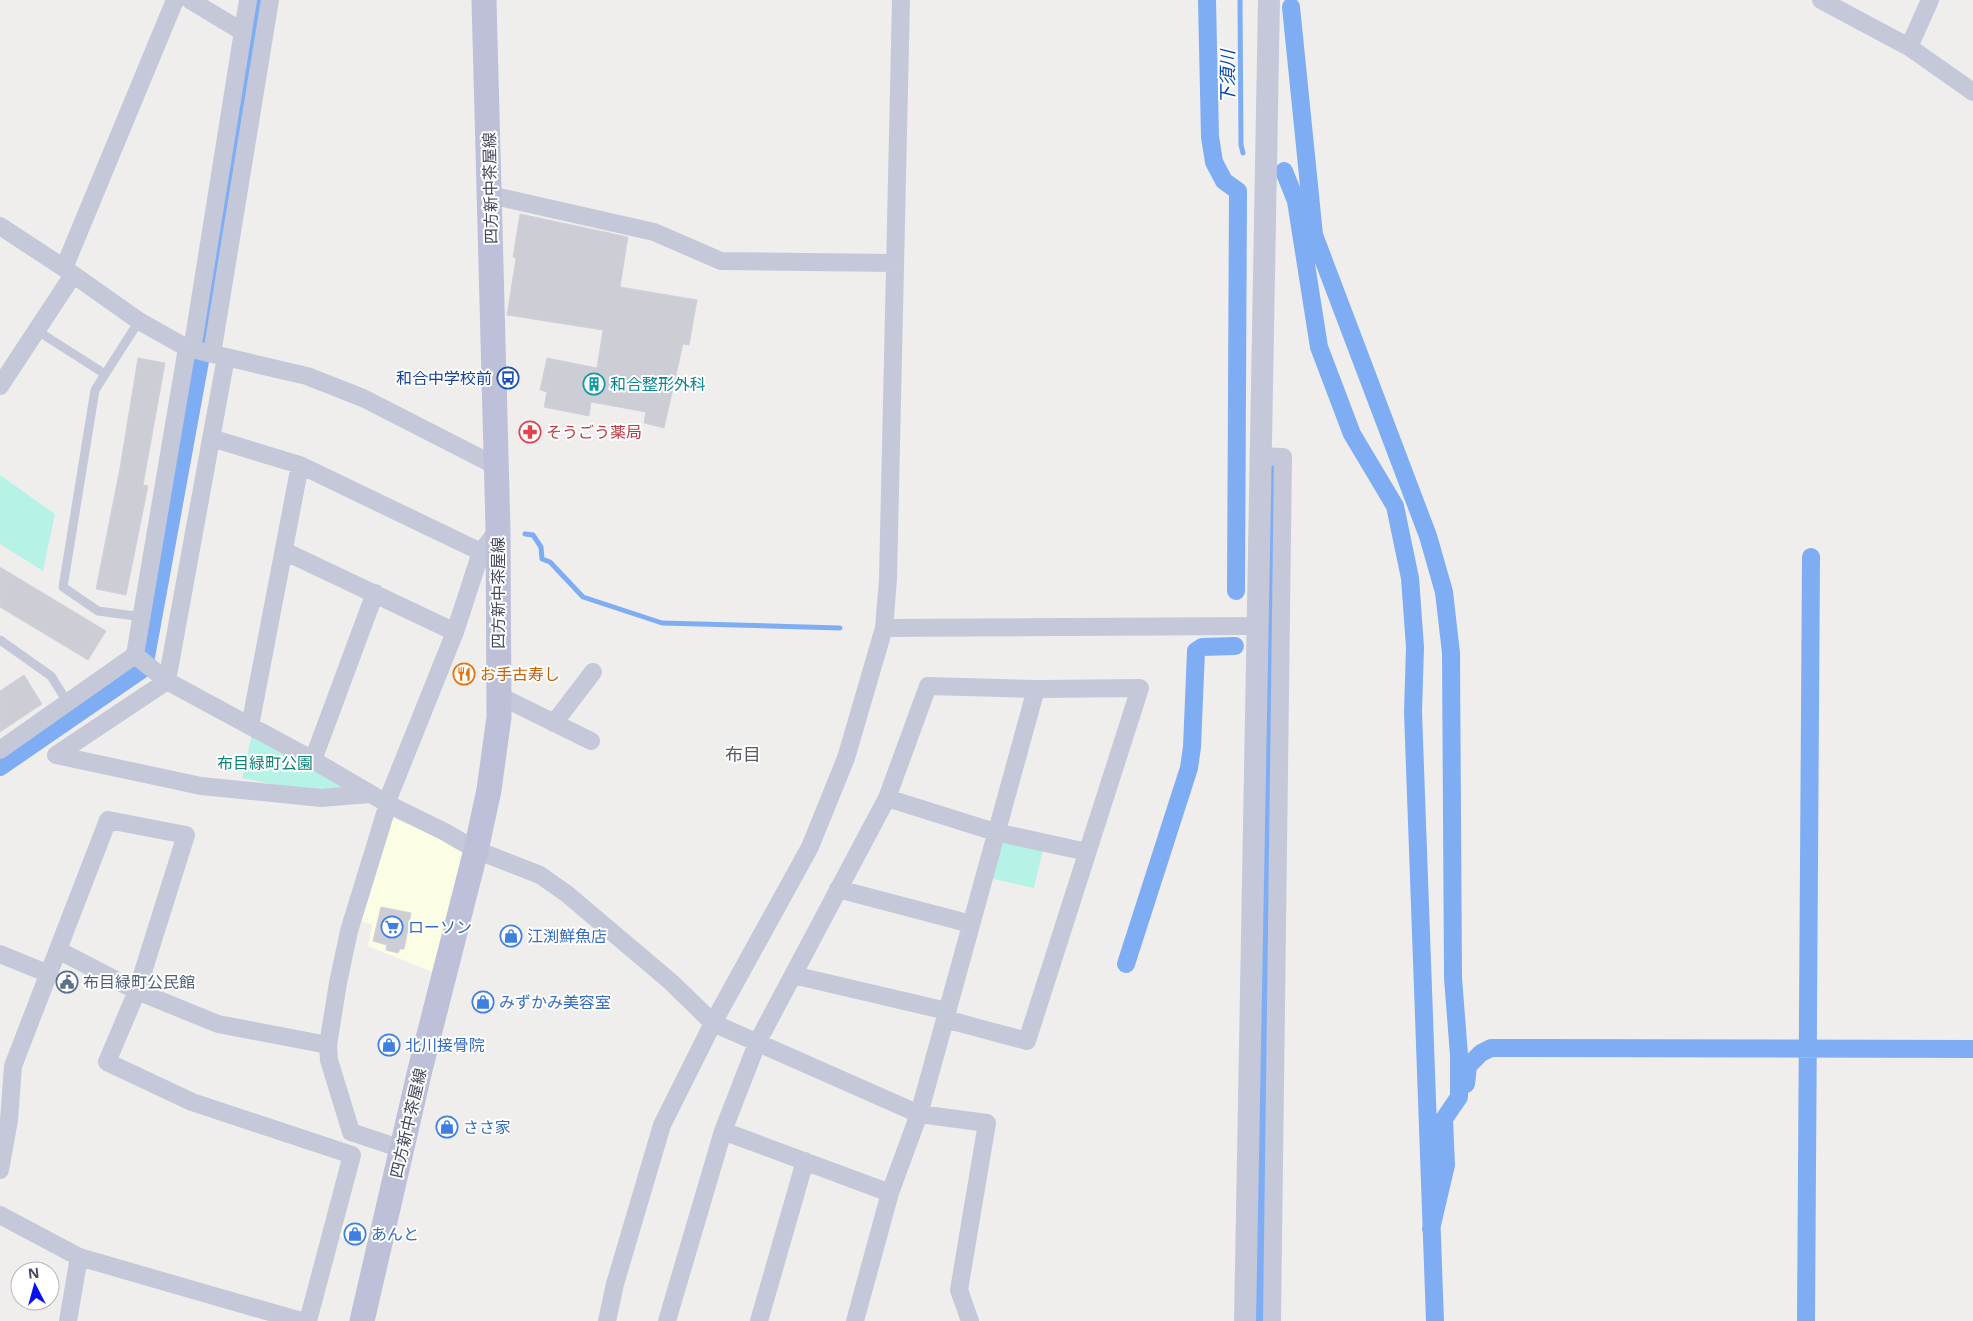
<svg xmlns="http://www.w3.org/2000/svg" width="1973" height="1321" font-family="'Open Sans','Noto Sans JP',sans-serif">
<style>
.commercial{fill:#fbfde4}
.green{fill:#b6f3e6}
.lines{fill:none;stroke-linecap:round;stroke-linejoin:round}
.stream{stroke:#7fadf4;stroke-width:5}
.canal{stroke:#7fadf4;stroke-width:18}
.building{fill:#cdcdd6;stroke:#d2d1da}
.service{stroke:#c5c8d9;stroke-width:9}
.minor{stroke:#c5c8d9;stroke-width:18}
.tertiary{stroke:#c5c8d9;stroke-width:22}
.secondary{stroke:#bec0d9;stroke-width:25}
.labels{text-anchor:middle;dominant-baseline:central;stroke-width:4;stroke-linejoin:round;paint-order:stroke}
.street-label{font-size:16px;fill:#44475d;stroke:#fff}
.transit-label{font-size:16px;fill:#164399;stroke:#fff;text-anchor:end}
.culture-label{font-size:16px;fill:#0d838f;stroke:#fff;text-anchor:start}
.health-label{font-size:16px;fill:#be3a42;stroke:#fff;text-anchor:start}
.food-label{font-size:16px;fill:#c56008;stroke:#fff;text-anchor:start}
.park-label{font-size:16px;fill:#0e8479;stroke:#fff}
.shop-label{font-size:16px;fill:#366cbe;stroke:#fff;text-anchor:start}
.service-label{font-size:16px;fill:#4e5e75;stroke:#fff;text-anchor:start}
.water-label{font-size:18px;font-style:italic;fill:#0046b3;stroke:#fff}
.neighbourhood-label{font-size:18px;fill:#595a63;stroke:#fff}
</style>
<rect width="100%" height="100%" fill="#f0eeed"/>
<path class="commercial" d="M393,818L465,849L435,973L368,946L372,924L360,921Z
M341,1224L372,1231L369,1244L338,1236Z"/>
<path class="green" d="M0,475L55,514L43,571L0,544Z
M252,734L356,791L321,794L242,778Z
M1000,840L1043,850L1034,888L989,878Z"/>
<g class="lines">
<path class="stream" d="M1240,0L1241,145L1243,153
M525,534L533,535L541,547L542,559L550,562L583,597L662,623L840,628"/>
<path class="canal" d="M1207,0L1210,137L1214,162L1224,181L1238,191L1236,591
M1291,7L1314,235L1428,536L1444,592L1451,653L1453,978L1459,1055V1097L1444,1119L1446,1165L1431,1229
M1284,171L1296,201L1319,347L1352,434L1395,506L1410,578L1415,647L1413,712L1435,1321
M0,767L144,668L205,334L258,0
M1126,964L1189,768L1192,747L1196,651L1202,647L1235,646
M1466,1084L1468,1066L1481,1053L1491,1048L1973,1049
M1261,1321L1274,473
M1806,1321L1811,557"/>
</g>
<path class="building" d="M520,214L628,237L620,287L697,300L689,345L683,344L664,428L644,423L646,412L591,402L589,416L544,407L547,392L540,390L547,358L597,368L603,330L507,315L516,258L513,257Z
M138,358L165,363L143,485L148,486L126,595L96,589L120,468Z
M0,567L106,631L88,660L0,607Z
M24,675L42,704L0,732V691Z
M381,907L411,913L404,949H400L398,953L386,950L387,945L373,941Z"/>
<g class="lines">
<path class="service" d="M139,321L95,390L63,587L98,611L143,617
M36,330L105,374
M0,640L51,676L68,703"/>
<path class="minor" d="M190,0L243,32
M1821,0L1909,47L1973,92
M1909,47L1930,0
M490,195L654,232L721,261L895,263
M0,226L64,268L139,321L187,348L307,376L363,398L496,466
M64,268L175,0
M192,350L248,0
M212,354L270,0
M226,357L167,681L56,755L201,786L321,798L370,794
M0,386L73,275
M211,438L300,465L250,726
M1260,456L1283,457L1272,1321
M300,465L481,552
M284,551L455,632
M884,628L1257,626
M135,655L167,681L313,760L388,804L445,832L476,850L540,875L567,894L671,982L713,1023L919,1114L987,1123L959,1290L970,1321
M498,695L591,741
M554,723L593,672
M0,750L135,655L187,348
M313,760L375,593
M887,798L995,832L1087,852
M386,804L455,632L481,552L498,530
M388,804L349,931L338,983L328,1045L329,1060L351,1132L402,1149
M838,889L971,924
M58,950L137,991L218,1024L328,1045
M0,954L49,974
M793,975L947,1011
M945,1019L1027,1041L1140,688L1036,689
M723,1131L890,1193
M0,1170L9,1120L13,1066L108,820L186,835L137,991L107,1062L192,1102L352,1155L308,1321
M0,1215L79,1257L301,1321
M68,1321L79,1257
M607,1321L615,1284L662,1125L713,1023L810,847L846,758L884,628L888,579L901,0
M667,1321L723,1131L758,1041L887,798L928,686L1036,689L919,1114L890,1193L855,1321
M759,1321L805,1161"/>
<path class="tertiary" d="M1245,1321L1269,0"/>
<path class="secondary" d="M362,1321L419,1074L476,850L489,790L499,717L498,530L484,0"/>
</g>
<defs>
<g id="bus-ring" transform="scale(1.125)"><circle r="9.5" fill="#fff" stroke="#1a4fb4" stroke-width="1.5"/><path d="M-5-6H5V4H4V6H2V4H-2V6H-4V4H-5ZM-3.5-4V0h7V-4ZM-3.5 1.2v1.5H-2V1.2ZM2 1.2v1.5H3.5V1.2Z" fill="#1a4fb4"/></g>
<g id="building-ring" transform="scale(1.125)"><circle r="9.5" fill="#fff" stroke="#0f9aa8" stroke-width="1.5"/><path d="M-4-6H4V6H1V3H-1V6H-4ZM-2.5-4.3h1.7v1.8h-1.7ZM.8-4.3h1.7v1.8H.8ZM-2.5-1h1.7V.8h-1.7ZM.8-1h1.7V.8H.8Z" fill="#0f9aa8"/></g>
<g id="pharmacy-ring" transform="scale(1.125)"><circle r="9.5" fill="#fff" stroke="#e0444e" stroke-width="1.5"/><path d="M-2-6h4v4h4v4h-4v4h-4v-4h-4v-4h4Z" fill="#e0444e"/></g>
<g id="restaurant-ring" transform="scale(1.125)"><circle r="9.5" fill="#fff" stroke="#e8710a" stroke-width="1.5"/><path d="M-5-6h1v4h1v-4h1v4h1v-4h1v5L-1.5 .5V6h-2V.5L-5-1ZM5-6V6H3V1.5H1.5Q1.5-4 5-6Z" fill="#e8710a"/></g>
<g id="supermarket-ring" transform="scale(1.125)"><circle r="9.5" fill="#fff" stroke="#3f7fe0" stroke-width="1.5"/><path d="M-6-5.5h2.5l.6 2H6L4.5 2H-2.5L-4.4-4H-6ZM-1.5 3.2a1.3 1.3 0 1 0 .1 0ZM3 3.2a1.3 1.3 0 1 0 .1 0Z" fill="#3f7fe0"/></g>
<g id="shop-ring" transform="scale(1.125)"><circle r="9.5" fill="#fff" stroke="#3f7fe0" stroke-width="1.5"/><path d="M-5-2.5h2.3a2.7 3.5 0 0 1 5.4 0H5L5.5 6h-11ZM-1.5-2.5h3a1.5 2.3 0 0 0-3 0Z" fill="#3f7fe0"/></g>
<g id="civic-ring" transform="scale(1.125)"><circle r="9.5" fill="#fff" stroke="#5c6f8a" stroke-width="1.5"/><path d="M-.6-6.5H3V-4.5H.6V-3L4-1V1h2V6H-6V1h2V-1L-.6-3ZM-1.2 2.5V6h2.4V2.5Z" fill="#5c6f8a"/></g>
</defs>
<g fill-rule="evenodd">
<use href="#bus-ring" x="508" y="378"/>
<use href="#building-ring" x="594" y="384"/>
<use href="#pharmacy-ring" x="530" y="432"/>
<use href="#restaurant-ring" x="464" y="674"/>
<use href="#supermarket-ring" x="392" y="927"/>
<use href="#shop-ring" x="511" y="936"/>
<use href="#civic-ring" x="67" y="982"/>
<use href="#shop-ring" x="483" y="1002"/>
<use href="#shop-ring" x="389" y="1045"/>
<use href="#shop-ring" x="447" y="1127"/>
<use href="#shop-ring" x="355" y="1234"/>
</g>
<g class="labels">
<g class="street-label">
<text transform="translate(490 188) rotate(-91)">四方新中茶屋線</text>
<text transform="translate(498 593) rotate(-90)">四方新中茶屋線</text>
<text transform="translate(408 1123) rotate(-77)">四方新中茶屋線</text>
</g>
<g class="transit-label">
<text x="492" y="378">和合中学校前</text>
</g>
<g class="culture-label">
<text x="610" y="384">和合整形外科</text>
</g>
<g class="health-label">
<text x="546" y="432">そうごう薬局</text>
</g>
<g class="food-label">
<text x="480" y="674">お手古寿し</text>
</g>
<g class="park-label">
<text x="265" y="763">布目緑町公園</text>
</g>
<g class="shop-label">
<text x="408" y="927">ローソン</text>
<text x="527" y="936">江渕鮮魚店</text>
<text x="499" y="1002">みずかみ美容室</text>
<text x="405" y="1045">北川接骨院</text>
<text x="463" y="1127">ささ家</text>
<text x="371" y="1234">あんと</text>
</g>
<g class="service-label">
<text x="83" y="982">布目緑町公民館</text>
</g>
<g class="water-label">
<text transform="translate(1227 77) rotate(-90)">下須川</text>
</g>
<g class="neighbourhood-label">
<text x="743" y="754">布目</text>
</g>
</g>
<g transform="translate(35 1286) rotate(354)"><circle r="24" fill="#ffffff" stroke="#b4b5be"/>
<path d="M0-4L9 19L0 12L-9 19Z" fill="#0810f0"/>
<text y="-8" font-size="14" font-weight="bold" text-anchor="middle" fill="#44475d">N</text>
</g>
</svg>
